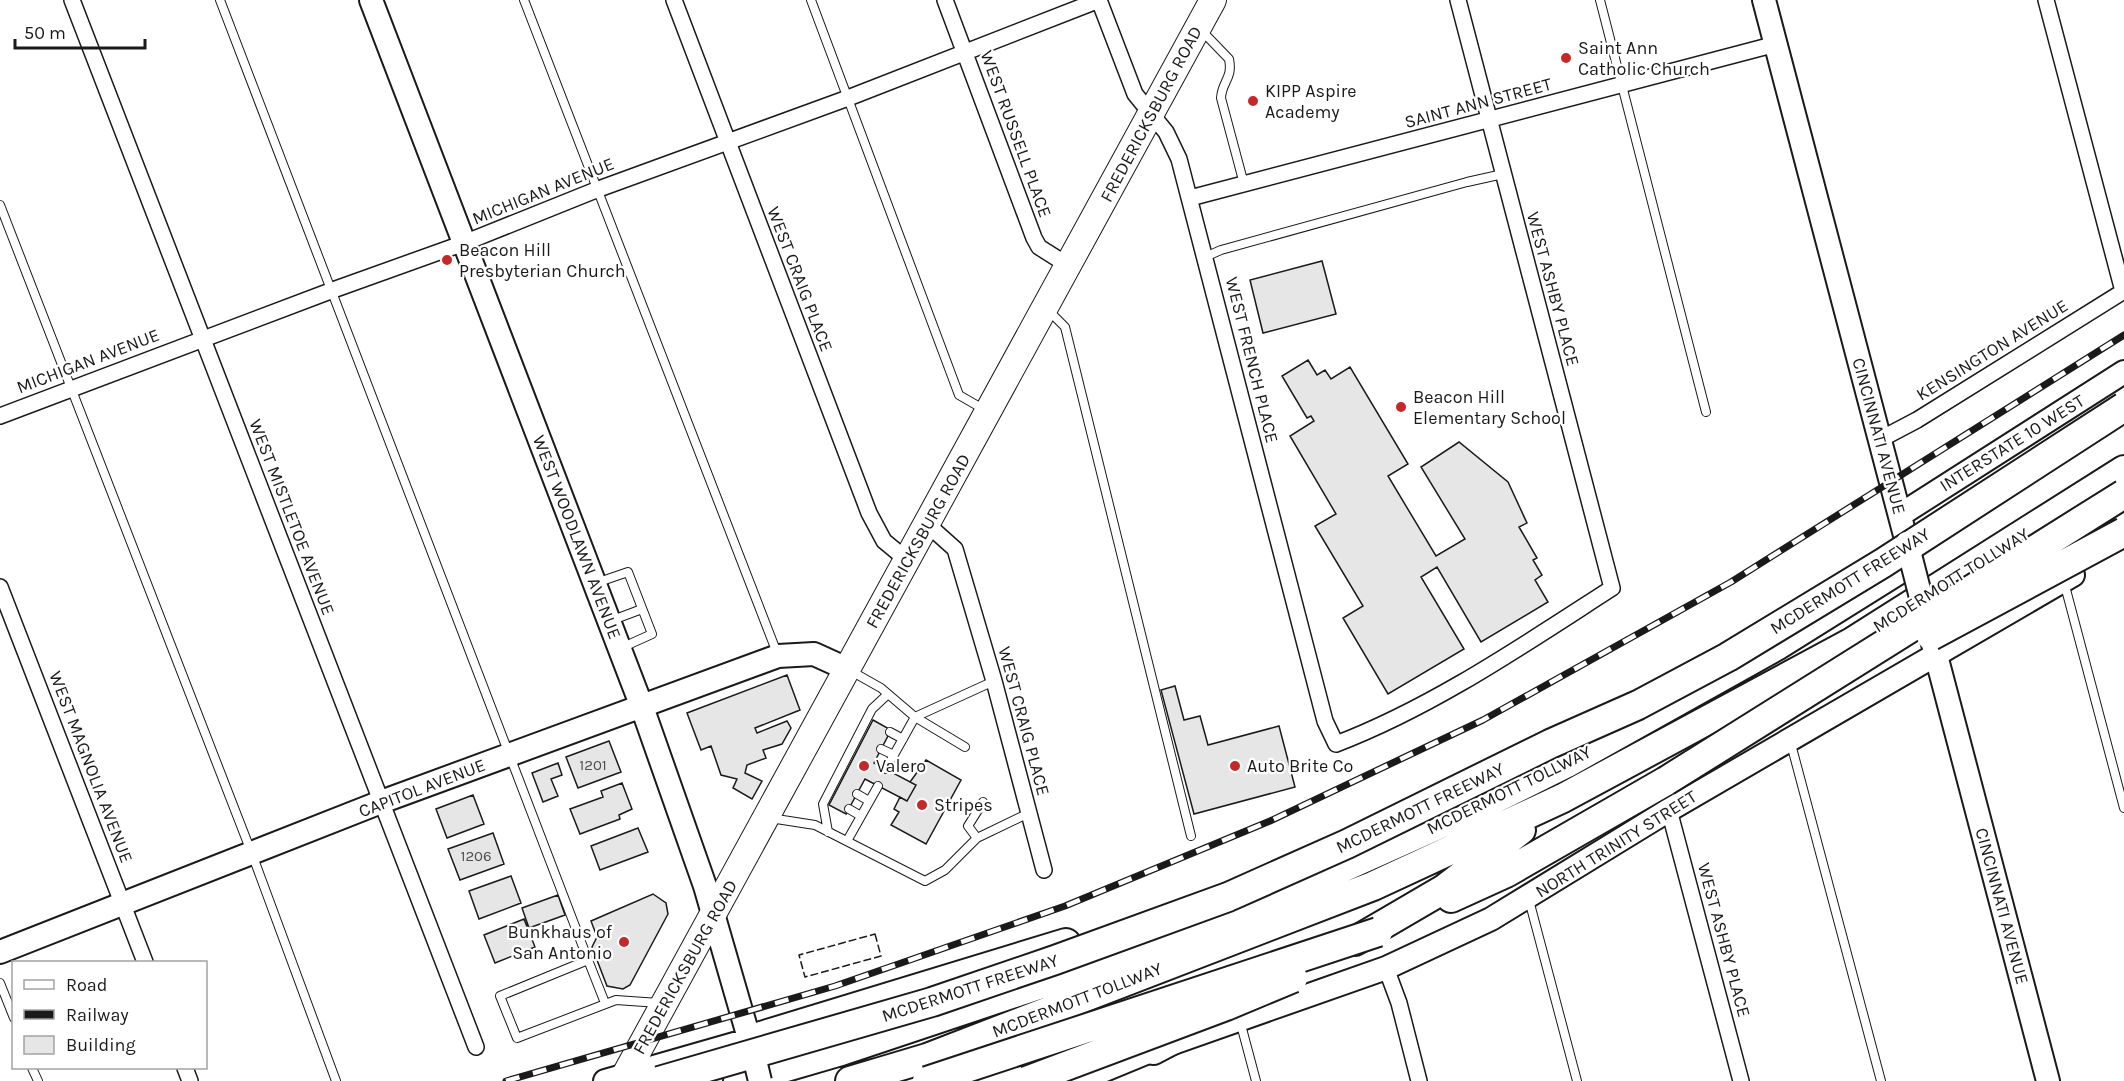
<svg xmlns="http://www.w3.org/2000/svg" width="2124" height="1081" font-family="Karla,sans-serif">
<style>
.building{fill:#e6e6e6;stroke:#1a1a1a;stroke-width:1.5}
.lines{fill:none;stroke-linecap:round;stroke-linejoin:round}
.lane-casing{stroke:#1a1a1a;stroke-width:10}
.street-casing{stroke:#1a1a1a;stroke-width:18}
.secondary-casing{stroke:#1a1a1a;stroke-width:26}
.primary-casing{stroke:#1a1a1a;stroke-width:28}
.highway-casing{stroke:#1a1a1a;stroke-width:32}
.lane{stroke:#fff;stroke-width:8}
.street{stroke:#fff;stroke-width:15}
.secondary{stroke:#fff;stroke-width:22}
.primary{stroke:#fff;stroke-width:26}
.highway{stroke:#fff;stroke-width:28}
.rail-casing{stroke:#1a1a1a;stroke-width:7}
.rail{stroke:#fff;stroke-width:4.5;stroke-dasharray:14;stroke-linecap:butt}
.secondary-bridge-casing{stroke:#1a1a1a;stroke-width:26;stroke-linecap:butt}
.highway-bridge-casing{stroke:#1a1a1a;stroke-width:32;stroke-linecap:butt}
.secondary-bridge{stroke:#fff;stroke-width:22}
.highway-bridge{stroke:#fff;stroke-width:28}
.fence{stroke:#1a1a1a;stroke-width:1.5;stroke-dasharray:8 3;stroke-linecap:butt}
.poi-dot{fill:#c62828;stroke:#fff;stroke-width:2}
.labels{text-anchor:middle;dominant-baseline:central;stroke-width:4.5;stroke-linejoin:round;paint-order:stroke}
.number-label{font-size:15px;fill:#4d4d4d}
.poi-label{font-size:18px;fill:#1a1a1a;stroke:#fff;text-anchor:start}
.street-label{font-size:18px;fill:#1a1a1a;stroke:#fff}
</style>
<rect width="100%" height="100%" fill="#fff"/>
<path class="building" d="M1322,261L1336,314L1263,333L1250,280Z
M1308,360L1317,375L1325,370L1331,379L1350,367L1408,464L1388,476L1436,556L1465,539L1421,467L1459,442L1508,482L1527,523L1519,527L1537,558L1533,560L1542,575L1535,580L1548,602L1481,642L1437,567L1421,577L1464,649L1388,694L1343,618L1363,606L1315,526L1336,514L1290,436L1314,421L1311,416L1307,418L1282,376Z
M787,675L800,710L755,728L757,733L787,721L791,728L782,744L763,750L766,758L747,765L745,773L762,781L752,799L733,788L737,779L721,775L711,746L701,750L687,713Z
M1175,686L1184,720L1200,716L1208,745L1279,726L1295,787L1194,814L1161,690Z
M873,720L891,730L874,763L916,785L907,801L865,779L846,814L829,805Z
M609,741L621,772L578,788L566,757Z
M926,760L961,780L926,844L891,825L899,812L894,809L900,797L907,801L916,785L910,782Z
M558,763L562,775L551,779L558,796L543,802L532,773Z
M622,783L632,809L619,815L620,819L580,834L570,809L603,797L601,791Z
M473,795L484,824L447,838L436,809Z
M638,828L648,852L600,870L591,846Z
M493,833L504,864L460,880L448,849Z
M511,876L521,903L479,919L469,891Z
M653,894L666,903L668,914L630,985L623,989L607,986L592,947L597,937L591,921Z
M558,895L565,915L529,928L522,908Z
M524,919L535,947L495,963L484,935Z"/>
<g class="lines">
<g class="lane-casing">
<path id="lane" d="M220,0L588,960
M524,0L777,653
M811,0L959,395L985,410
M1600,0L1706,412
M1202,31L1229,59C1233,79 1222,81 1221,98L1244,184
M0,205L252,854L336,1081
M1205,257L1221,250L1467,182L1503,174
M1049,311L1065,327L1191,836
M2064,582L2124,808
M596,583L628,572L652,634L621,648
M610,621L642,609
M851,671L881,688L915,717L994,681
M890,732L903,739
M1791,744L1881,1081
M881,749L894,755
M886,769L915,717L965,747
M857,794L869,801
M849,809L861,816
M770,818L815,825L925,881L945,870L977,838L1029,813
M828,832L823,804L872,709L888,694
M977,838L968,826L983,802
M847,841L878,786
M1529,900L1577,1081
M0,983L14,1018
M605,1003L588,960L500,996L517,1038L616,1000L659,1003
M1240,1021L1256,1081
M32,1068L38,1081"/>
</g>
<g class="street-casing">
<path id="street" d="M72,0L476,1047
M674,0L869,513L884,541L907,560
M945,0L1034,238L1039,247L1069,266
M1099,0L1135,94L1166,132L1179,159L1325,721L1336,744C1433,707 1525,644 1612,588L1458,0
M2046,0L2123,291
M1190,198L1776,44
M0,416L333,290L464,243L596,190L848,98L1099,0
M1879,440L1917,420L2124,291
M927,524L955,549L994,681L1044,870
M0,587L145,962
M1669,810L1741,1081
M1386,968L1399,1003L1419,1081
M185,1068L190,1081"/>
</g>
<g class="secondary-casing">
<path id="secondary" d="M371,0L642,707L705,886L753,1052
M1764,0L1907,543
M1900,515L2124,372
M1932,640L2048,1081
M0,952L381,802L778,656L814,654L847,669
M605,1081L748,1040
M1078,1081L1153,1050L1386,968L1491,919L1669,810L2073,575"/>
</g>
<g class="primary-casing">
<path id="primary" d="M625,1075L1213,0"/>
</g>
<g class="highway-casing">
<path id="highway" d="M1451,898L1506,873L1666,781
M1355,941L1444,889L1521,830
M748,1040L1066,943
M1153,1050L1193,1029
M738,1081L841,1051L1170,941L1302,886L1478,807L1567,763L1778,645L1898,570
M850,1081L927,1058L1373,886L1563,798L1852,642L2124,470"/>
</g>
<use href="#lane" class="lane"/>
<use href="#street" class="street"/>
<use href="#secondary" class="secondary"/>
<use href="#primary" class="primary"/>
<use href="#highway" class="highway"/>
<g class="rail-casing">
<path id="rail" d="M506,1081L835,986L1065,906L1270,821L1483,720L1731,582L2124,335"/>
</g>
<use href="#rail" class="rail"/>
<g class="secondary-bridge-casing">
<path id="secondary-bridge" d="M1907,543L1927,621
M753,1052L760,1081"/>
</g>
<g class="highway-bridge-casing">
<path id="highway-bridge" d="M1931,636L2124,532
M1666,781L2124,494
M659,1081L932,1002L1055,960L1228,897L1347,844L1550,744L1638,705L1728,657L1883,563L2124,407
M927,1081L1378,932
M1026,1081L1226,1006L1293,978"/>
</g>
<use href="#secondary-bridge" class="secondary-bridge"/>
<use href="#highway-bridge" class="highway-bridge"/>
<path class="fence" d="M875,934L881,956L805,977L799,955Z"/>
</g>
<g class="poi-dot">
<circle cx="1566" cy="58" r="6"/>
<circle cx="1253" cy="101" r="6"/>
<circle cx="447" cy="260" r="6"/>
<circle cx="1401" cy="407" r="6"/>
<circle cx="864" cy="766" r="6"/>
<circle cx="1235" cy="766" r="6"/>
<circle cx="922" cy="805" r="6"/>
<circle cx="624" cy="942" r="6"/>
</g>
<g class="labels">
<g class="number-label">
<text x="593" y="765">1201</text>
<text x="476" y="856">1206</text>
</g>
<g class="poi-label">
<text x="1578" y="48">Saint Ann<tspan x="1578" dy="21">Catholic Church</tspan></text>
<text x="1265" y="91">KIPP Aspire<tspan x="1265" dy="21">Academy</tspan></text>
<text x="459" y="250">Beacon Hill<tspan x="459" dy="21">Presbyterian Church</tspan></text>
<text x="1413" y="397">Beacon Hill<tspan x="1413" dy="21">Elementary School</tspan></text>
<text x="876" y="766">Valero</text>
<text x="1247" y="766">Auto Brite Co</text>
<text x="934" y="805">Stripes</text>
<text x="612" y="932" text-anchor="end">Bunkhaus of<tspan x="612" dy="21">San Antonio</tspan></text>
</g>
<g class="street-label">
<text transform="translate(1478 103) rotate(-15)">SAINT ANN STREET</text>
<text transform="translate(1151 114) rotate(-62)">FREDERICKSBURG ROAD</text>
<text transform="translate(1016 134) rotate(70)">WEST RUSSELL PLACE</text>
<text transform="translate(543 191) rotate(-22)">MICHIGAN AVENUE</text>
<text transform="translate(800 279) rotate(69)">WEST CRAIG PLACE</text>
<text transform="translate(1553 289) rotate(75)">WEST ASHBY PLACE</text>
<text transform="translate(1992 350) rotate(-32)">KENSINGTON AVENUE</text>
<text transform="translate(1252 360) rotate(76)">WEST FRENCH PLACE</text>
<text transform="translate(88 361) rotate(-21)">MICHIGAN AVENUE</text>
<text transform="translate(1879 436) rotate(75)">CINCINNATI AVENUE</text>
<text transform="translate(2012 443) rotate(-32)">INTERSTATE 10 WEST</text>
<text transform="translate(292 517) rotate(69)">WEST MISTLETOE AVENUE</text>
<text transform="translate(577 537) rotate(69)">WEST WOODLAWN AVENUE</text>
<text transform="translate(918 541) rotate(-61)">FREDERICKSBURG ROAD</text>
<text transform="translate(1951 580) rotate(-32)">MCDERMOTT TOLLWAY</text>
<text transform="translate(1850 581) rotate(-32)">MCDERMOTT FREEWAY</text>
<text transform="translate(1024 721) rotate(75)">WEST CRAIG PLACE</text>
<text transform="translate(91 767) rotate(69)">WEST MAGNOLIA AVENUE</text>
<text transform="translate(422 788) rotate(-21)">CAPITOL AVENUE</text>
<text transform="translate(1509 790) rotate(-26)">MCDERMOTT TOLLWAY</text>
<text transform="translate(1420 808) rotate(-26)">MCDERMOTT FREEWAY</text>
<text transform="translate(1616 844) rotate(-32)">NORTH TRINITY STREET</text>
<text transform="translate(2002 906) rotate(75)">CINCINNATI AVENUE</text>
<text transform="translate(1724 940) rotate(75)">WEST ASHBY PLACE</text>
<text transform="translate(685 967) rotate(-61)">FREDERICKSBURG ROAD</text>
<text transform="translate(970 988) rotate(-18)">MCDERMOTT FREEWAY</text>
<text transform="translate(1077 1000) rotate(-21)">MCDERMOTT TOLLWAY</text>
</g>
</g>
<rect x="12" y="961" width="195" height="108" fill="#ffffff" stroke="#a3a3a3" stroke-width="1.5"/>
<rect x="24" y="980" width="30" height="9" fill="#ffffff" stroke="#a3a3a3" stroke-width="1.5"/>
<text x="66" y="991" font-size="18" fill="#1a1a1a">Road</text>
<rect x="24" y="1010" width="30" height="9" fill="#1a1a1a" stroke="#a3a3a3" stroke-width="1.5"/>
<text x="66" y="1021" font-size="18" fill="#1a1a1a">Railway</text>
<rect x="24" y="1036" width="30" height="18" fill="#e6e6e6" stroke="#a3a3a3" stroke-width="1.5"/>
<text x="66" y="1051" font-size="18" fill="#1a1a1a">Building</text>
<path d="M15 39v9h130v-9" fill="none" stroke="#1a1a1a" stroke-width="3"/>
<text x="24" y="39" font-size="18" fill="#1a1a1a" stroke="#ffffff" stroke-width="4.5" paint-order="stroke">50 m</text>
</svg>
